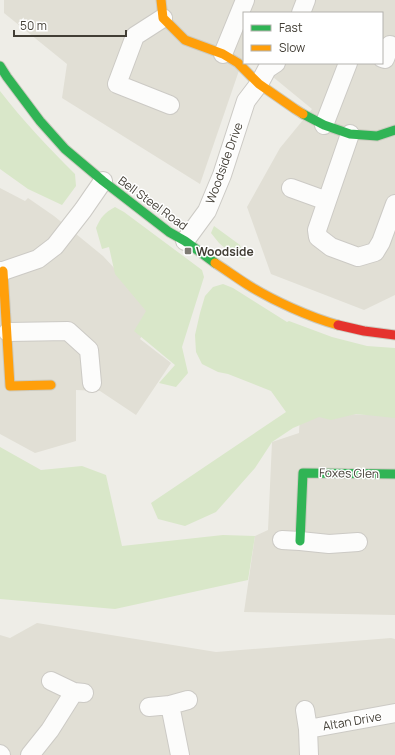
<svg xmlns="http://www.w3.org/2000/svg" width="395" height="755" font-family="Manrope,sans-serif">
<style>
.residential{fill:#e1dfd5}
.green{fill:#d9e7c9}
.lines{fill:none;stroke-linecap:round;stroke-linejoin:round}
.street-casing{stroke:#cccac5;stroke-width:20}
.fast-casing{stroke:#cccabf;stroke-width:11}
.slow-casing{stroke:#cccabf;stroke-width:11}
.jam-casing{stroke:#cccabf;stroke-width:11}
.street{stroke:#fcfcfb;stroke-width:18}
.fast{stroke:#30b455;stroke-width:9}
.slow{stroke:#ff9f0a;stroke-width:9}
.jam{stroke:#e5322d;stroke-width:9}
.poi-dot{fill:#7e7b73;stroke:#fff;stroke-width:1.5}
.labels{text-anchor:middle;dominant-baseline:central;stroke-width:3;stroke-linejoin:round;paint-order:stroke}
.street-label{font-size:12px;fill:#423e35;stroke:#fff}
.poi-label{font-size:12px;font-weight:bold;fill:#423e35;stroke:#fff;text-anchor:start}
</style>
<rect width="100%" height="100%" fill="#eeede7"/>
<path class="residential" d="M4,0H395V295L364,310L271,274L247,207L280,148L312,109L256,63H382V13H244V56L200,184L62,98L67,64L4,13Z
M0,188L25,201L28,198L54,216L103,256L157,314L140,339L171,363L136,415L100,391L76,390V441L35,453L0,434Z
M300,412L395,416V615L244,612L255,536L268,530L272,442L299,433Z
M37,623L216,652L391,638L395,639V755H0V635L10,638Z"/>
<path class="green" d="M0,91C23,121 49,148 75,174L76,186L62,205L28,189L0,169Z
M115,207L124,212L202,270L204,277L182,347L188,373L176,387L159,383L175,365L134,331L146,311L115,274L109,247L102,249L96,228C101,217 104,213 115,207Z
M214,226L240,245L245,259L234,256L219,243L211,233Z
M223,284L233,288L287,322L289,321L332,337L367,346L395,348V418L356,414L331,420L319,417L293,428L272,442L255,468L216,512L185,526L158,519L151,503L286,412L271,391L228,374L218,372L202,364L196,352L195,335L200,313L205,296L213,287Z
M0,447L41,470L82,466L106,475L122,546L223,535L255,536L248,580L115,609L0,599Z"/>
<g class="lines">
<g class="street-casing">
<path id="street" d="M301,13L306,0
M163,18L135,36L117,84L170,105
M223,54L245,0
M382,58L385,59L390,45
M324,125L348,63
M350,134L317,230L318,237L331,247L358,257L375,252L381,242L395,204
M291,188L327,201
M185,241L207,211L222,175L246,101L259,84L267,69L276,63
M0,271H3L38,259L55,246L83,210L103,181
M8,332L68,331L89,350L92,383
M282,540L300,541L329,544L358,542
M51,681L74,692L84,693
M170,705L180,755
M149,707L170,705L188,700
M305,710L308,729L309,755
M308,729L395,713
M0,754L1,755
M30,755L50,730L74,692"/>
</g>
<g class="fast-casing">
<path id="fast" d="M0,66L7,77L40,121L65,149L103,181L169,232L185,241L215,263
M303,114L324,125L350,134L377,136L395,130
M300,541L303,473L395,474"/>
</g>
<g class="slow-casing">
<path id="slow" d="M161,0L163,18L185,40L223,54L238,63L259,84L295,109L303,114
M215,263C226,270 237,278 248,285C274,301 309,317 338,325
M3,271L10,386L51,385"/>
</g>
<g class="jam-casing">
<path id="jam" d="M338,325L364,331L395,335"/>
</g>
<use href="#street" class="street"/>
<use href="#fast" class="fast"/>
<use href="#slow" class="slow"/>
<use href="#jam" class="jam"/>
</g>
<rect class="poi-dot" x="184" y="247" width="8" height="8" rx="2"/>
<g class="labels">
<g class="street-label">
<text transform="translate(224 163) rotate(-70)">Woodside Drive</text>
<text transform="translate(153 203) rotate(36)">Bell Steel Road</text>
<text transform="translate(349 473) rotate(1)">Foxes Glen</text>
<text transform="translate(352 721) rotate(-10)">Altan Drive</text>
</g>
<g class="poi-label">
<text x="196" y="251">Woodside</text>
</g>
</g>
<rect x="243" y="12" width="140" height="52" fill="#ffffff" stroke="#b3b2ae"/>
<rect x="251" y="25" width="20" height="6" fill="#30b455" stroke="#b3b2ae"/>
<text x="279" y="32" font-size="12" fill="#423e35">Fast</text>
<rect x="251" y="45" width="20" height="6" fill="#ff9f0a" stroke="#b3b2ae"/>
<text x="279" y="52" font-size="12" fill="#423e35">Slow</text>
<path d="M14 30v6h112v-6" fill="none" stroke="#423e35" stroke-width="2"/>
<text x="20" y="30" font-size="12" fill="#423e35" stroke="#ffffff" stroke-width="3" paint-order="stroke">50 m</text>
</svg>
